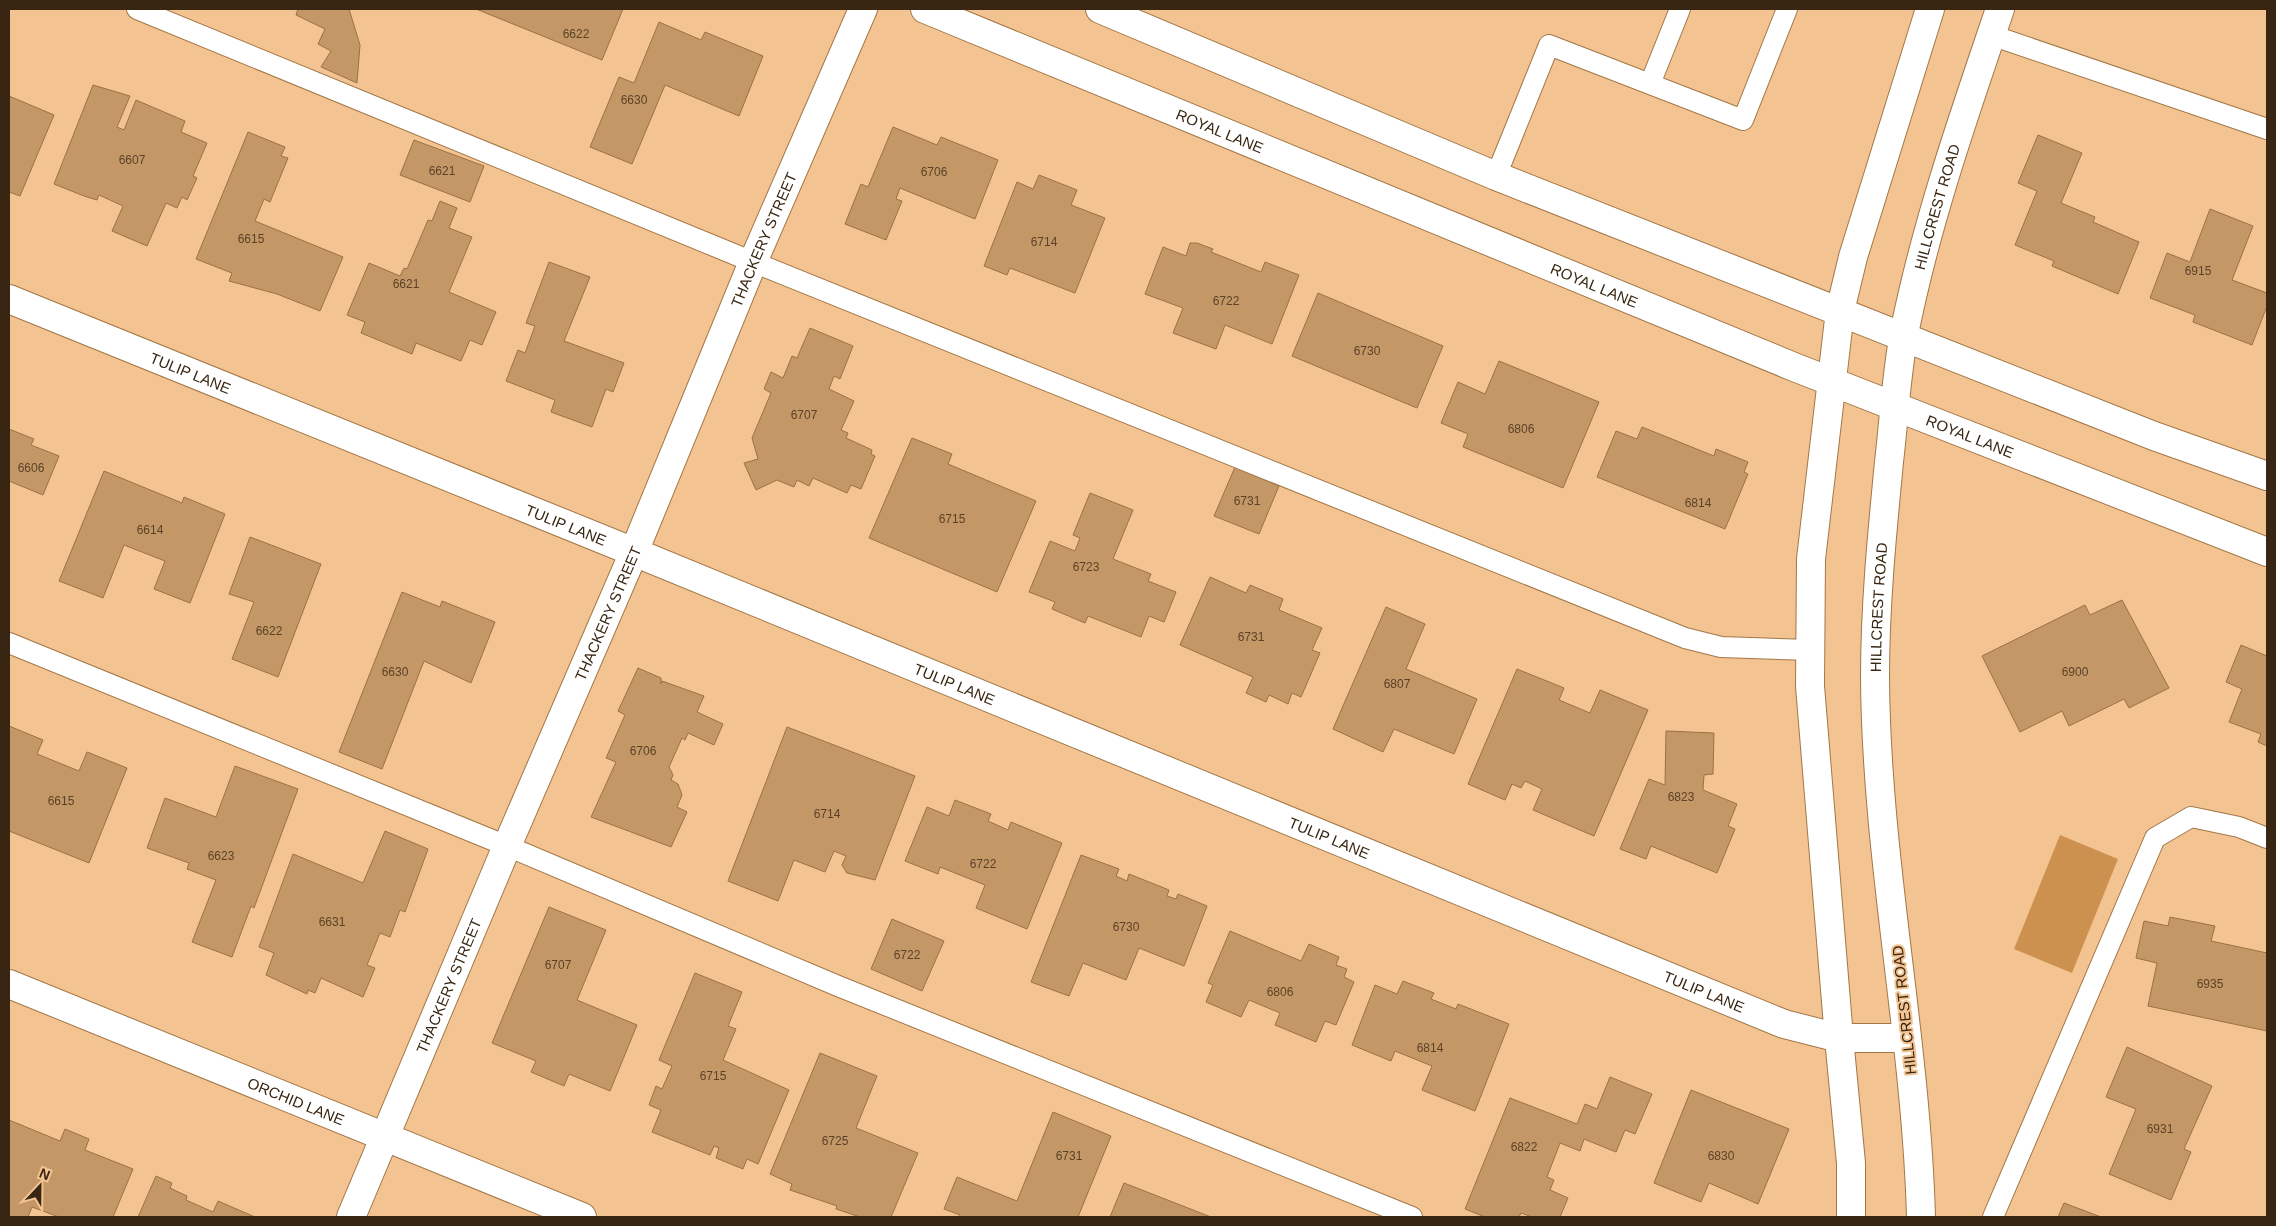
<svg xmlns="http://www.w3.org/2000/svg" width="2276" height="1226" font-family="Helvetica,sans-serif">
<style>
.green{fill:#cc914e}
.building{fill:#c49767;stroke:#9c7142}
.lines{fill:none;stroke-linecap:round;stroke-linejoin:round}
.lane-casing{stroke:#a27747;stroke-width:22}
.street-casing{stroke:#a27747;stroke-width:30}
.secondary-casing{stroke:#a27747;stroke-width:30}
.lane{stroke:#fff;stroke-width:20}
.street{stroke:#fff;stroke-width:28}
.secondary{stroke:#fff;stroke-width:28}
.labels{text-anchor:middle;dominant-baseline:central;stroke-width:4;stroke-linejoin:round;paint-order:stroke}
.number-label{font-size:12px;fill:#5b4227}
.street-label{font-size:15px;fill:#382612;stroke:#f3c492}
</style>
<rect width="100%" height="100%" fill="#f3c492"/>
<path class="green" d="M2060,835L2118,859L2072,973L2014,949Z"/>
<path class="building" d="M298,9H349L360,45L357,83L321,67L331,51L318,44L325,29L296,15Z
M476,9H623L602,60Z
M659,22L701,40L705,32L763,56L739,116L665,85L632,164L590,147L619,77L634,83Z
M93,85L130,96L117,127L124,130L136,100L185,121L181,132L207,143L193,176L197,178L187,200L182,197L177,208L166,203L147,246L112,231L123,206L99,195L97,200L84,196L54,184Z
M9,96L54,115L20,196L9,192Z
M893,127L937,145L941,137L998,160L975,219L900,188L896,199L902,201L886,240L845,224L861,184L868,187Z
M248,132L285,147L281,156L288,158L270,202L264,199L255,221L343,257L320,311L277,294L229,281L232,273L196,259Z
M2038,135L2082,153L2061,203L2095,217L2093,222L2139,242L2118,294L2052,266L2054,261L2015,245L2037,191L2018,183Z
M414,140L484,166L470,202L400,175Z
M1039,175L1077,190L1071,205L1105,218L1075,293L1010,268L1007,275L984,266L1017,182L1033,189Z
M440,201L457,208L449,228L472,237L449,292L496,312L482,345L470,340L461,361L416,343L412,354L361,333L365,322L347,315L369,263L400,276L404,268L407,269L428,220L432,221Z
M2210,209L2253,226L2232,280L2267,293V306L2252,345L2193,322L2195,315L2150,298L2167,253L2190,262Z
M1190,243H1197L1213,249L1211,252L1261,272L1265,262L1299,275L1272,344L1225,325L1216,349L1173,333L1183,308L1145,294L1163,247L1186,256Z
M549,262L590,277L564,341L624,363L613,392L606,389L592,427L551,412L555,400L506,381L518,350L525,353L535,326L526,323Z
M1318,293L1443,346L1417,408L1292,356Z
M810,328L853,346L840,379L834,376L829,389L854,401L841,430L848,433L846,438L872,450L871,454L875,456L861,489L851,485L847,493L813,478L809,486L797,480L794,487L777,480L756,490L744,463L758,459L752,438L771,393L764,389L771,372L783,378L792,356L797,358Z
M1499,361L1599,402L1563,488L1463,447L1468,434L1441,423L1458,382L1485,394Z
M1642,427L1714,456L1716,449L1748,462L1744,472L1748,474L1725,529L1597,477L1616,431L1637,439Z
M9,429L34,439L31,445L59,456L43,495L9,481Z
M912,438L952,454L948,464L1036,501L997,592L869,538Z
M1235,467L1279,486L1259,534L1214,516Z
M104,471L182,503L184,497L225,514L190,603L154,589L165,561L124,545L103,598L59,581Z
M1090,493L1133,510L1113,559L1151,574L1148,581L1176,592L1164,622L1149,616L1141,637L1088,616L1085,623L1052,609L1055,602L1029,592L1050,541L1075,551L1080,538L1073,535Z
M250,537L321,564L278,677L232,659L254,602L229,594Z
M1210,577L1246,593L1250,585L1283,599L1279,610L1322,628L1312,650L1320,653L1301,697L1292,693L1288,704L1269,695L1266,702L1246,693L1253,677L1180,645Z
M402,592L440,607L442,601L495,622L471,683L424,661L382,769L339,752Z
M2122,600L2169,688L2129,708L2124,699L2069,726L2062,711L2020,732L1982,656L2085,605L2090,615Z
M1386,607L1425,624L1406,669L1477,699L1454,754L1394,729L1383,752L1333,729Z
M2241,645L2267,656V746L2258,742L2261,734L2229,722L2242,689L2226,682Z
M638,668L661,678V684L662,681L704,696L697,712L723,724L714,745L688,733L685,740L682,738L669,767L673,775L671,780L678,784L682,795L677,807L687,812L671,847L591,817L616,762L606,758L625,715L618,711Z
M1517,669L1564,688L1559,700L1590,713L1600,690L1648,710L1594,836L1533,810L1542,789L1525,781L1521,788L1512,784L1505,800L1468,784Z
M9,726L43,740L37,754L79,771L87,752L127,768L89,863L9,831Z
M787,727L915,776L875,880L847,873L842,865L846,856L834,851L825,872L794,860L778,901L728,881Z
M1666,731L1714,733L1713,774L1704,775L1703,790L1737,804L1728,826L1735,829L1717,873L1651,846L1646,859L1620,849L1649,779L1665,785Z
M235,766L298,789L254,908L251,906L232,957L192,942L216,880L187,869L189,863L147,848L165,798L216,817Z
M955,800L991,814L988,821L1008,830L1011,822L1062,843L1027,929L976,908L985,885L940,867L938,874L905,861L927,807L949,816Z
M385,831L428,849L405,912L400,910L390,937L380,933L367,965L375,968L363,997L321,978L315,993L308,990L307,994L266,975L274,953L259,947L293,854L363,883Z
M1081,855L1119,869L1116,876L1127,881L1129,874L1169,890L1167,896L1176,899L1178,894L1207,906L1184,966L1139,948L1126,980L1083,963L1069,996L1031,982Z
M549,907L606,930L577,1000L637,1025L610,1091L569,1074L564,1086L531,1072L536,1061L492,1043Z
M2170,917L2215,926L2211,941L2267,953V1031L2148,1006L2157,963L2136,958L2144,921L2168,926Z
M892,919L944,941L922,991L871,969Z
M1230,931L1301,961L1309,944L1339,957L1336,965L1347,969L1344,977L1354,982L1336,1025L1325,1021L1316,1042L1275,1025L1280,1013L1249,1000L1241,1017L1206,1002L1213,985L1208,983Z
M695,973L742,992L728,1026L736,1029L723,1060L789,1090L758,1164L747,1159L743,1169L716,1158L719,1148L714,1146L710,1155L652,1132L661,1110L649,1105L656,1086L662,1089L672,1066L659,1060Z
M1403,981L1434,993L1431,999L1456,1009L1458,1004L1509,1024L1475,1111L1422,1090L1432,1066L1395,1051L1391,1061L1352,1045L1375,985L1397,994Z
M2127,1047L2212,1086L2184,1149L2191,1152L2171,1200L2109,1174L2136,1109L2106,1097Z
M820,1053L877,1076L856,1128L918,1153L891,1217H860L836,1209L837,1206L790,1190L792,1184L770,1174Z
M1610,1077L1652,1094L1635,1134L1625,1130L1616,1152L1584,1139L1580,1151L1560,1143L1547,1177L1554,1180L1550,1190L1568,1198L1560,1217H1532L1521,1213L1519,1217H1485L1465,1209L1510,1098L1577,1124L1585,1104L1597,1109Z
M1691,1090L1789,1129L1758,1204L1709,1183L1701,1202L1654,1183Z
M1053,1112L1111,1136L1078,1217H959L960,1215L944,1209L957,1177L1017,1201Z
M9,1120L60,1141L65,1129L89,1139L85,1150L133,1169L113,1217H59L32,1207L28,1217H9Z
M156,1176L172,1183L170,1188L187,1196L186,1200L213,1212L218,1201L255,1217H138Z
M1124,1183L1211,1217H1110Z
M2064,1203L2101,1217H2058Z"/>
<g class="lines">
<g class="lane-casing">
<path id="lane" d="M137,9L753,262L1685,638L1721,647L1811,650
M1991,35L2267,129
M1650,84L1680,9
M1496,176L1549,45L1743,120L1787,9
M9,643L507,846L838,986L1412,1217
M1993,1217L2155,838L2191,817L2239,827L2267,838"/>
</g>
<g class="street-casing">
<g id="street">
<path id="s1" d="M9,299L634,552L1784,1024L1839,1038H1907"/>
<path id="s2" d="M9,984L582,1217"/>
</g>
</g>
<g class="secondary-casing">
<g id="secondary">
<path id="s3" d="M925,9L1794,367L2267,552"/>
<path d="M1100,9L1496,176L2154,436L2267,476"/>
<path id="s4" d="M351,1217L507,846L634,552L753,262L863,9"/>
<path d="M1851,1217V1163L1839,1038L1810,686L1811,559L1840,311L1853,257L1930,9"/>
<path id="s5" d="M1921,1217C1916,1037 1876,858 1875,677C1875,605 1882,534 1889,462C1894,420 1896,376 1904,334C1926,223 1964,115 2000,9"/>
</g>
</g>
<use href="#lane" class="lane"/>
<use href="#street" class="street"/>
<use href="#secondary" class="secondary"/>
</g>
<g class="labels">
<g class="number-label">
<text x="576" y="34">6622</text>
<text x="634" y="100">6630</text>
<text x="132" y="160">6607</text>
<text x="442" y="171">6621</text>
<text x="934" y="172">6706</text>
<text x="251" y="239">6615</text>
<text x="1044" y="242">6714</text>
<text x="2198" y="271">6915</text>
<text x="406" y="284">6621</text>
<text x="1226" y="301">6722</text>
<text x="1367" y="351">6730</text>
<text x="804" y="415">6707</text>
<text x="1521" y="429">6806</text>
<text x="31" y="468">6606</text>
<text x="1247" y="501">6731</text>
<text x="1698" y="503">6814</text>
<text x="952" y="519">6715</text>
<text x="150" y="530">6614</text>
<text x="1086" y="567">6723</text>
<text x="269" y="631">6622</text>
<text x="1251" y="637">6731</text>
<text x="395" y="672">6630</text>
<text x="2075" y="672">6900</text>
<text x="1397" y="684">6807</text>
<text x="643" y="751">6706</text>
<text x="1681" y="797">6823</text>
<text x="61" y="801">6615</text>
<text x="827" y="814">6714</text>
<text x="221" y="856">6623</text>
<text x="983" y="864">6722</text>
<text x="332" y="922">6631</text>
<text x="1126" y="927">6730</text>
<text x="907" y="955">6722</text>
<text x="558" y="965">6707</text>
<text x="2210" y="984">6935</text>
<text x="1280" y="992">6806</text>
<text x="1430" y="1048">6814</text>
<text x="713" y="1076">6715</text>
<text x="2160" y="1129">6931</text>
<text x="835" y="1141">6725</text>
<text x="1524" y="1147">6822</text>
<text x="1069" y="1156">6731</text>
<text x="1721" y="1156">6830</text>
</g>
<g class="street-label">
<text stroke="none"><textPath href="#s3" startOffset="319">ROYAL LANE</textPath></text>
<text stroke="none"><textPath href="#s5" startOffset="1018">HILLCREST ROAD</textPath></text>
<text stroke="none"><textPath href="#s4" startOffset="1061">THACKERY STREET</textPath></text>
<text stroke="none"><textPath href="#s3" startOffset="724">ROYAL LANE</textPath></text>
<text stroke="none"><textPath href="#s1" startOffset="196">TULIP LANE</textPath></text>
<text stroke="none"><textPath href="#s3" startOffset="1129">ROYAL LANE</textPath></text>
<text stroke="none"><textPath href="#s1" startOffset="601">TULIP LANE</textPath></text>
<text stroke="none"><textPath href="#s5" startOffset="612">HILLCREST ROAD</textPath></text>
<text stroke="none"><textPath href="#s4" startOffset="656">THACKERY STREET</textPath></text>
<text stroke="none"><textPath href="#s1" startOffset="1021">TULIP LANE</textPath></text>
<text stroke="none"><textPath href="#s1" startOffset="1426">TULIP LANE</textPath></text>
<text stroke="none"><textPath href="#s4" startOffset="251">THACKERY STREET</textPath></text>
<text stroke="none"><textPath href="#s1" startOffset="1831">TULIP LANE</textPath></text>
<text transform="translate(1904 1010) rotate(-96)">HILLCREST ROAD</text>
<text stroke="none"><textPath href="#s2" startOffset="310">ORCHID LANE</textPath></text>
</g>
</g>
<rect width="2276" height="1226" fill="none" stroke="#382612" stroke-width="20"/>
<g transform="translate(40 1186) rotate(22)" stroke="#f3c492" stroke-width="4" paint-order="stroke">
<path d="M0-4L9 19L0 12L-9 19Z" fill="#382612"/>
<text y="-8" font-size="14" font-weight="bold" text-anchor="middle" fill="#382612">N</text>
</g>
</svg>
